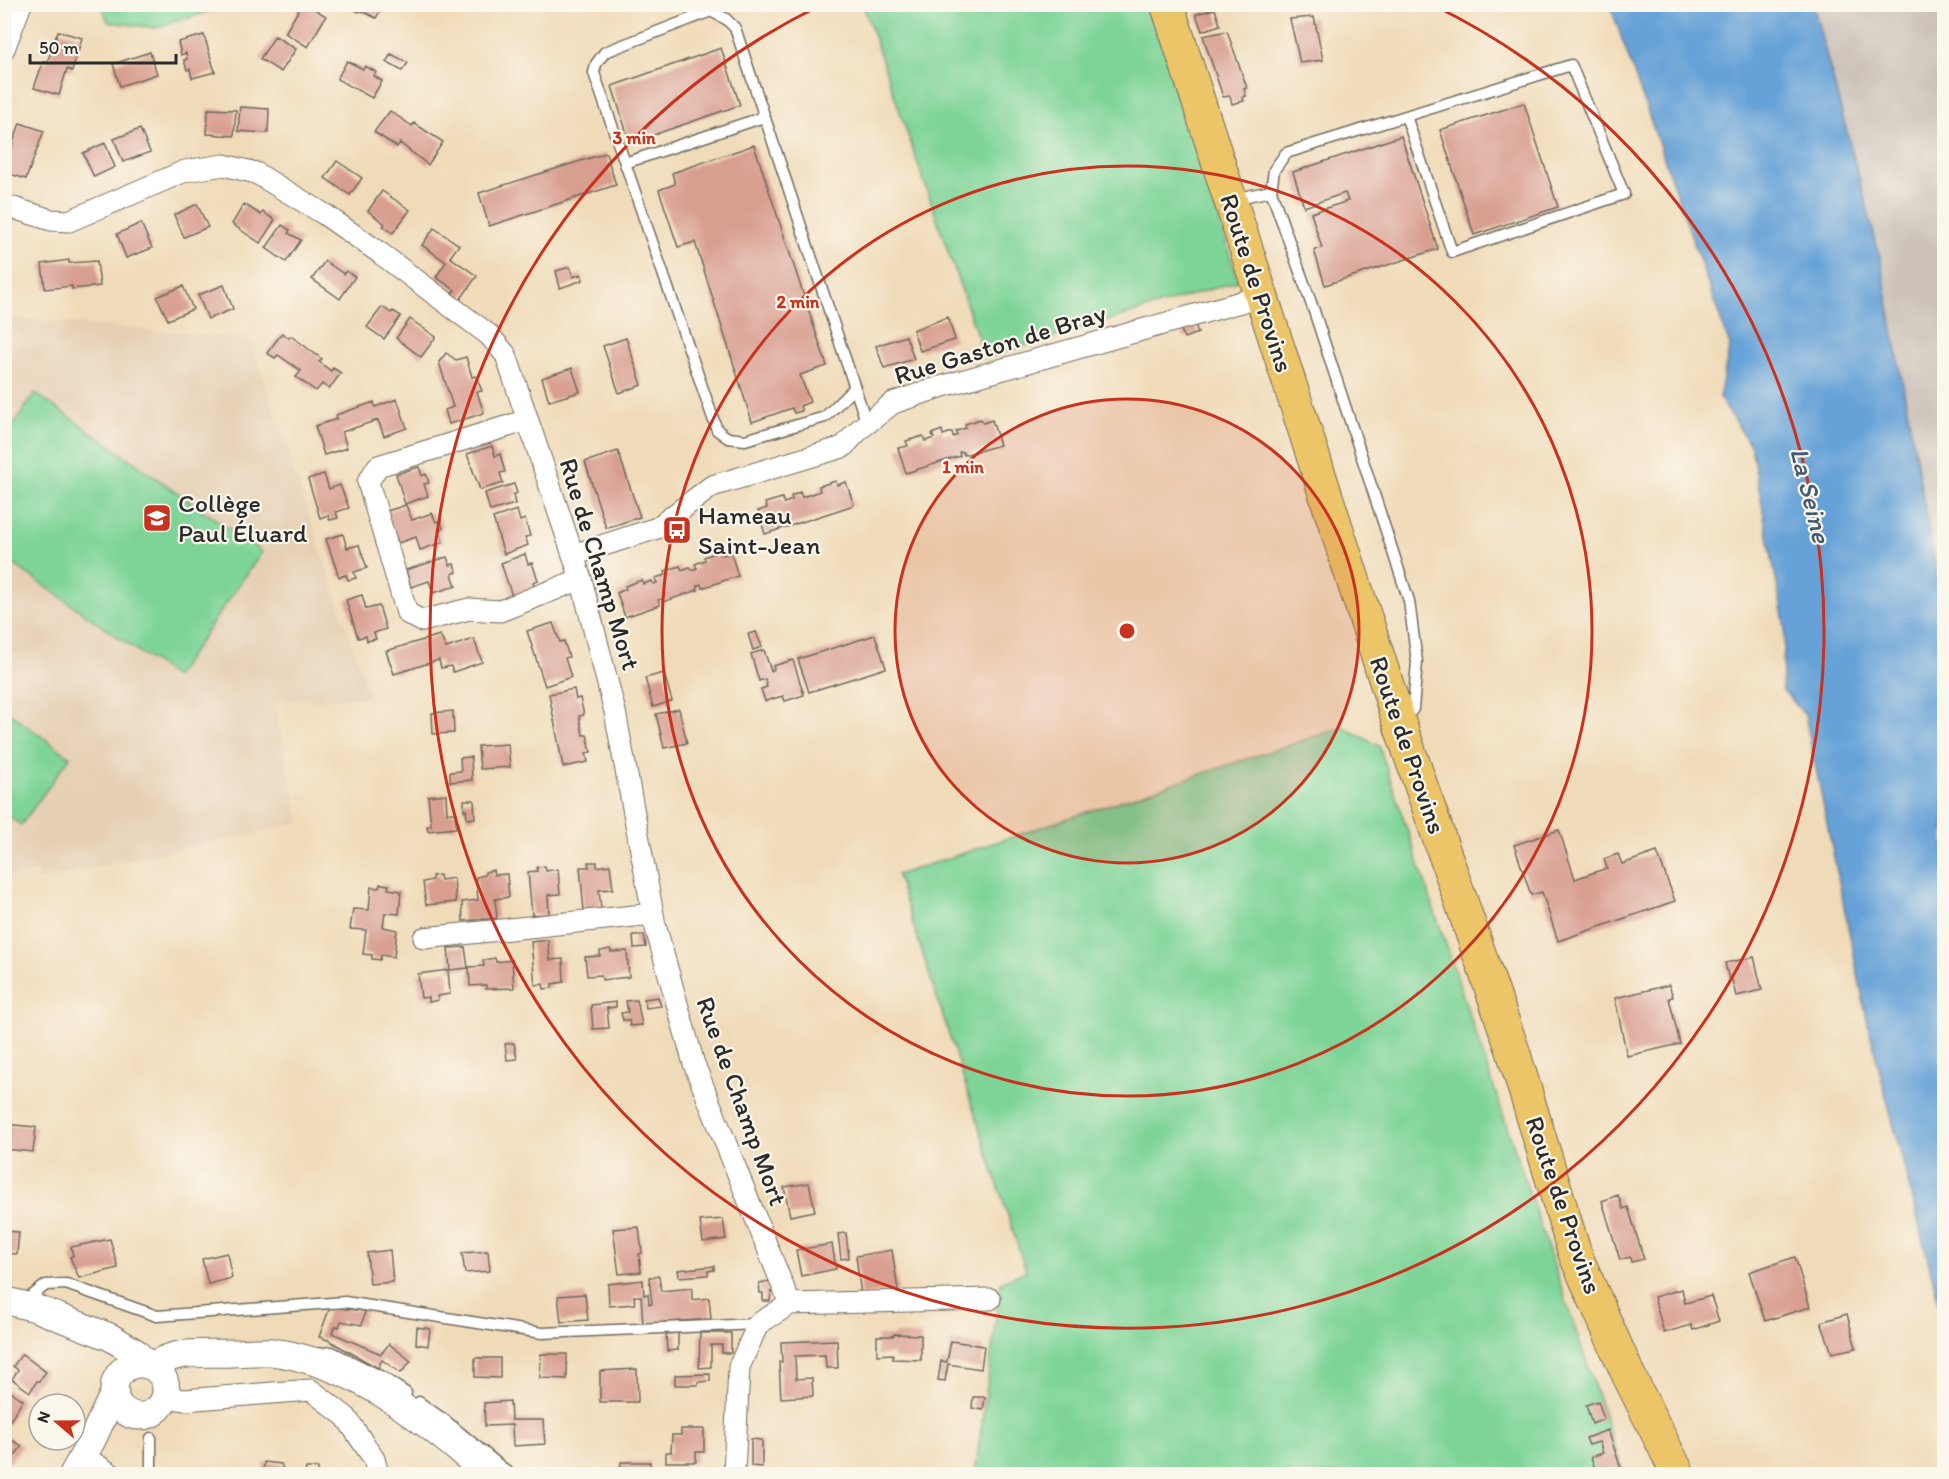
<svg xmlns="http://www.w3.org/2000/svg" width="1949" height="1479" font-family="Itim,sans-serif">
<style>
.built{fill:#e6d0b5}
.industrial{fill:#ccc2b9}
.green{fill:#7ed497;stroke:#548061;stroke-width:1.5}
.water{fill:#66a2d7;stroke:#486681;stroke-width:1.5}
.building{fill:#d89e90}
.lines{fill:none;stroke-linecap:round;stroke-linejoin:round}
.service-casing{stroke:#70695d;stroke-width:13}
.minor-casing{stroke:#70695d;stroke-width:23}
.tertiary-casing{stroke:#70695d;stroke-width:29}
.primary-casing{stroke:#70695d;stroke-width:35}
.service{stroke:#fff;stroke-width:10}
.minor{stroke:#fff;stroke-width:21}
.tertiary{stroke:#fff;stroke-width:27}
.primary{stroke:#edc569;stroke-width:33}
.ring{fill:none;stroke:#c8321e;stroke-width:3}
.labels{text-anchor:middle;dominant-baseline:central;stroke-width:4.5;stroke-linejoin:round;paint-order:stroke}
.street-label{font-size:26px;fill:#2b2b2b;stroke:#fbf7ec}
.poi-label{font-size:26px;fill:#2b2b2b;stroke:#fbf7ec;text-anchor:start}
.water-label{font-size:27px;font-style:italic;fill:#435b70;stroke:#fbf7ec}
.centre{fill:#c8321e;stroke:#fbf7ec;stroke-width:3}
.ring-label{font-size:18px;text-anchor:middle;font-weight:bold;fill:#c8321e;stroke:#fbf7ec;stroke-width:4.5;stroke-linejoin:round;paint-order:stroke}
</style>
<rect width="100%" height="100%" fill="#fbf7ec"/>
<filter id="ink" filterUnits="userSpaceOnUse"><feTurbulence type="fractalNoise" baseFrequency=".0167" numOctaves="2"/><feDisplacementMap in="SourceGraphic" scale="12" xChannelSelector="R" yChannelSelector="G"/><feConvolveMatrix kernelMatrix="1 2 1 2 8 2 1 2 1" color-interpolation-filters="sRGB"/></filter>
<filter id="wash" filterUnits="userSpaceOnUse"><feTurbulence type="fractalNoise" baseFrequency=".008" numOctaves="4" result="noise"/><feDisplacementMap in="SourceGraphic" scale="24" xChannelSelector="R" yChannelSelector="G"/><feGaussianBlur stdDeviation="1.35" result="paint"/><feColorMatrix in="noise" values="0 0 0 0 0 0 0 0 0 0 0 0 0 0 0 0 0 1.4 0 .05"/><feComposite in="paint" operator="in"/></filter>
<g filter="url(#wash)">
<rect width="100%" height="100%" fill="#f0dbb9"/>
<path class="built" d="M5,317L250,339L370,697L274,702L300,823L39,880L37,872L5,877Z"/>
<path class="industrial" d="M1813,5H1944V607L1940,593L1880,257Z"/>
<path class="green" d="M102,5V4L229,5L156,28L108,22Z
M863,5H1152L1238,281L985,358Z
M35,393L262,552L175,677L5,558V438Z
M5,710L70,757L21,825L5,813Z
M1343,727L1379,746L1624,1474H975L1001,1282L1026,1271L897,875Z"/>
<path class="water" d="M1610,5H1813L1880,257L1940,593L1944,607V1323L1869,1029L1805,715L1782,689L1785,627L1751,446L1719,397L1730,346Z"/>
<g id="blocks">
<path class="building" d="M302,4H306L326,16L308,47L285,33Z
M351,4H384L376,18L360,10L359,12L349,7Z
M1215,9L1220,25L1202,31L1196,14Z
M1314,17L1323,60L1300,63L1290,19Z
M58,31L82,38L72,71L67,69L59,95L34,88L43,62L47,63Z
M1227,31L1247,88L1244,89L1246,96L1243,97L1244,101L1232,104L1230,96L1223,97L1203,36Z
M204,35L215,72L192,78L190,69L187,70L184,60L187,59L186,53L181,55L178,42Z
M275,36L296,49L281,72L260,59Z
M721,48L740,105L630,143L612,86Z
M150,52L157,74L120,86L113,64Z
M391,54L408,63L402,71L386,62Z
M347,61L363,69L365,66L376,72L374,76L382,81L372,98L337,79Z
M1524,103L1558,207L1474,235L1440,130Z
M240,107L269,109L268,133L238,131Z
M208,109L236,110L234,136L207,134Z
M390,111L412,126L414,123L443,142L428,165L400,143L397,147L374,132Z
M20,123L44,131L26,179L4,172L6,148L11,149Z
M140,129L150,152L123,162L114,139Z
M1401,136L1438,249L1325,285L1314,250L1322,248L1311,213L1348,201L1345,193L1304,207L1293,172Z
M105,143L115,167L94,177L83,153Z
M754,145L827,366L800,375L810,402L800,406L802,411L794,413L792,408L752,422L695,242L678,247L659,190L675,184L672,173Z
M606,153L616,185L489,226L479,193Z
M337,161L362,178L350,195L325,178Z
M382,191L410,210L393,233L383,226L385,224L368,211Z
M197,204L208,227L184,237L174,215Z
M244,204L261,215L263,212L275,220L260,243L232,224Z
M141,223L152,248L126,258L117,234Z
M282,225L290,230L288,233L301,240L286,262L266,248Z
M434,228L459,245L450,257L477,276L460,300L451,294L455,290L436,277L446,262L422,245Z
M69,260V263L97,261L100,286L72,289V286L45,289L42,264Z
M325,261L344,274L346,271L355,277L340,299L312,279Z
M570,267L573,277L581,274L583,280L560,288L556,271Z
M224,285L233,309L208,319L198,295Z
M183,286L193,309L168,320L157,297Z
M382,307L391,313L393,311L401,316L384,339L367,327Z
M948,317L955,340L920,351L913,330Z
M410,319L436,337L421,357L396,338Z
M1195,325L1198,333L1184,338L1181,329Z
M282,333L289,338L291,336L322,359L319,362L331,371L333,368L341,373L329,389L322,384L316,391L296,377L301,371L278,355L275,358L267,353Z
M906,336L914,359L884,368L876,346Z
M626,338L642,385L619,393L603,346Z
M446,353L456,360L466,357L472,377L476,376L482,391L477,392L484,413L449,424L445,410L453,407L439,362Z
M572,368L580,392L549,401L542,378Z
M397,399L407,428L384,436L378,420L342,432L347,448L324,455L315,426L337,419L336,415L374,402L375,407Z
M981,419L983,423L992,420L1000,445L964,455L963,452H959L960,456L906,473L898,448L908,446L906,441L923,436L925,441L934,438L932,434L942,430L943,435L952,432L953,437L957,435L956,431L966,428L965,424Z
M492,446L495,456L500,454L505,472L500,473L503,483L480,490L467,454Z
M618,451L640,517L606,528L585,462Z
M419,467L422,476L426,474L429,483L424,484L428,496L405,504L396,474Z
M324,474L329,489L340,485L349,508L336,512L338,518L330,520L328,515L320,518L308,479Z
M836,481L837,485L846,482L854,505L765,534L758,511L767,508L765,503L782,498L784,503L792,500L791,496L800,492L802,497L820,491L819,486Z
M514,484L517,493L513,495L515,504L490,511L485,493Z
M406,505L412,520L432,513L436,522L441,520L443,528L439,530L443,542L420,550L416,537L398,543L387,511Z
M517,510L520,521L525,519L530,536L525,537L528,545L504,554L493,518Z
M343,534L347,548L359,545L367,568L354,572L356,578L348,580L346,575L339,577L326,539Z
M720,551L722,555L731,553L738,576L702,588L701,584L697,586L698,590L663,602L662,599L658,600L660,605L625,617L617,593L626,589L625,586L642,580L643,584L652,581L653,584L657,583L655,578L666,575L665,571L680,566L682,570L690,567L692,570L697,568L695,564L705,560L704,557Z
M525,554L528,564L532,563L538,580L533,582L535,591L513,599L501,563Z
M447,557L450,565L454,564L457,572L452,574L456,586L433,593L429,581L411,587L406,570Z
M362,595L366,609L379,606L386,629L374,633L376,639L367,641L366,636L358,638L346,600Z
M553,623L560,642L564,641L569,657L565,658L571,677L545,686L527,631Z
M756,632L762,647L753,650L748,634Z
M440,635L446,648L474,639L482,662L453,672L451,666L441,668L439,660L394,674L386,651Z
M875,635L886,668L809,692L798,659Z
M764,650L771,671L774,669L773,666L793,660L804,695L785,701L783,696L765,701L761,689L767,687L765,679L759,681L751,654Z
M664,673L672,701L653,707L645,678Z
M574,689L576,699L580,698L584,715L579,716L583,735H587L591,752L586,753L588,762L563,767L549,694Z
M679,709L687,743L664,748L656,714Z
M453,711L454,733L433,734L432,713Z
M508,744L510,767L480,769L478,746Z
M471,757L472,780L450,782V772L461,771L460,758Z
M446,794L447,813H455L456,828L428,831L427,826L431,825L428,796Z
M464,800H474L475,818L467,819L466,810H464Z
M1559,830L1575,879L1607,868L1604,859L1618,854L1622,864L1657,852L1675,901L1558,941L1542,892L1531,895L1514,845Z
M588,862H597V867L610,865L613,889L599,890L601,909L584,911L580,867H589Z
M545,866L546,871L558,869L560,894L548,895L549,914L532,915L528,872L537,871V867Z
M493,870L494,875L507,874L509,897L495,899L497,918L463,921L462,902L478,900L476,877L485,875V872Z
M440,875L441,880L454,878L456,902L426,905L423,882L432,880V876Z
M380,884L389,885L388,889L401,891L399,914L385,913L383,927L397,930L394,957L381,955L380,960L372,959V955L363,954L366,930L350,929L353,909L369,910L371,887L379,888Z
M633,935H644L646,947L634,948Z
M548,940L550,960L563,959L564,982L552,984V988L544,989L543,984L535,985L531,942Z
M465,947L468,968L450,970L448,948Z
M610,949L611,952L627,951L629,977L602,980L601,975L587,976L585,957L600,956V951Z
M1754,957L1762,990L1736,996L1732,980H1729L1725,963Z
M495,958L496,962L512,960L514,988L486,989V985L470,986L469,967L484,966L483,960Z
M448,970L450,994L437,996L438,1000L429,1002V997L421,998L418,974Z
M1669,985L1673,997L1669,998L1680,1044L1627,1056L1615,998Z
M658,997L661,1006L646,1008L644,999Z
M637,1000L642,1025L630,1026L629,1020H623L621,1013L628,1012L626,1001Z
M616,1002V1007L607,1008L609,1028L593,1029L591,1005Z
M514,1043L517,1059L507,1060L505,1044Z
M4,1124L36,1127L33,1152L4,1149Z
M809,1183L815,1211L790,1216L784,1187Z
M1618,1195L1623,1209L1628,1207L1644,1259L1631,1262L1630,1257L1620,1260L1602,1201Z
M723,1219L726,1239L703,1242L700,1221Z
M639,1227L642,1253L639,1254L641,1272L619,1274L613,1229Z
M4,1231L19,1232L17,1254L4,1253Z
M846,1233L849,1258L841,1259L838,1234Z
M110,1239L118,1268L79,1278L70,1257L73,1256L71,1247Z
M832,1244L836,1269L801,1276L796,1250Z
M390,1250L393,1282L370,1284L367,1253Z
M892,1250L898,1290L861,1295L856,1256Z
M488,1251L490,1271L465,1273L462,1253Z
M227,1253L232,1278L208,1284L202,1259Z
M1795,1257L1810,1307L1765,1321L1749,1272Z
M714,1266V1270L708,1271V1275L679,1277L678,1270Z
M659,1276L661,1291L692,1288V1300L709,1298L711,1319L643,1324L641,1296H634L635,1304L609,1306L608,1284L643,1280L644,1295L648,1294L649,1304H652L649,1277Z
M770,1281L774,1292H771L770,1301H763V1293H760L759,1283Z
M1682,1289L1685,1303L1711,1296L1719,1321L1693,1330L1691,1325L1664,1333L1654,1297Z
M585,1294L588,1320L561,1322L558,1296Z
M330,1307L365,1311L362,1325L341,1321L339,1327L336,1326L332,1333L381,1354L389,1344L411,1361L401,1373L382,1360L378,1368L328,1340L319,1337Z
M1847,1314L1856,1348L1832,1353L1821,1322Z
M417,1327L430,1329L428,1346L416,1344Z
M678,1333V1350L667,1351L666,1334Z
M700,1333H731V1353H722V1345H711V1367L699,1368Z
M894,1334L921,1335V1360L893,1359V1354L877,1355V1336H893Z
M837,1340L838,1368H826L825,1355L795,1356L796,1379L812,1378L813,1396L781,1398L779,1362H782L781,1342Z
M951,1341L984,1346L981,1369L948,1364L945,1381L938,1380L941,1361L947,1362Z
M22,1354L46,1372L39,1381H37L30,1392L12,1379L18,1370L13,1366Z
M541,1354H567V1379L540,1378Z
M475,1358H500V1378L475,1377Z
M637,1369L638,1402H600V1371Z
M710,1374V1381L698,1382V1385H675V1375Z
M7,1389L23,1400L8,1424L4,1421V1392Z
M973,1397H985L983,1410L972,1408Z
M510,1401L511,1420H543L545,1444L513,1446L512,1425L485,1426L484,1403Z
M1598,1401L1604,1419L1592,1424L1586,1405Z
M681,1429H704V1452H696V1462H666V1452H671L672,1435H681Z
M1608,1430L1623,1474H1597L1591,1457L1603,1453L1599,1442L1589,1445L1586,1438Z
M4,1435L22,1446L7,1466L4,1465Z
M751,1439L762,1440V1467L751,1466Z
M264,1462L281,1464L285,1474H266L263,1472Z
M621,1462H650V1474H620Z
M306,1468H318V1474H305Z
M179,1469H207V1474H179Z"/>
</g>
</g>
<g filter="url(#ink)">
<use href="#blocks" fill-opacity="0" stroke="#70695d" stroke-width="1.5"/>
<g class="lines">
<g class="service-casing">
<path id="service" d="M625,163L764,117
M1271,191L1274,170L1286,153L1571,65L1624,194L1452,252L1406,116
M1235,202L1247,196L1271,191L1314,311L1409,601L1417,662L1413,709L1404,720
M854,388L825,417L745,440L728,438L717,430L594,73L596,64L605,52L711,11L726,19L735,28L867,424
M25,1301L46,1285L66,1284L157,1316L345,1302L542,1333L758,1324
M315,1354L332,1352L382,1377L406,1393
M419,1402L446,1421L510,1474
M151,1438V1474"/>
</g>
<g class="minor-casing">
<path id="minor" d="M4,49L21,4
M4,205L51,220L69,221L185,171L224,165L256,173L324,214L380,253L489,335L506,355L581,579L615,712L655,925L694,1064L790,1304L758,1324L739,1367L734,1474
M528,420L378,466L368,482L407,613L422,621L469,609L500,611L581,579
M573,555L657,528L712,486L843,447L860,429L893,403L940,387L1262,296
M424,938L653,914
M790,1304L990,1299
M166,1397L184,1400L311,1390L346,1417L374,1459L378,1474
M83,1456L111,1474"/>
</g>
<g class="tertiary-casing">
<path id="tertiary" d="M4,1300L35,1308L110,1337L135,1352L147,1364
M114 1390a26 26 0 1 1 52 0a26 26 0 1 1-52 0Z
M150,1366C159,1362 170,1356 180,1355C196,1352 214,1354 230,1353C244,1353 258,1351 272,1352C358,1363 424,1421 488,1474
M73,1474L92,1440L115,1391"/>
</g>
<g class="primary-casing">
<path id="primary" d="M1167,4L1400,725L1513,1051L1575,1254L1628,1374L1678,1474"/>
</g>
<use href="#service" class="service"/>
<use href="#minor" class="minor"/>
<use href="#tertiary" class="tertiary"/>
<use href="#primary" class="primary"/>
</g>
</g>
<circle cx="1127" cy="631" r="232" fill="#c8321e" fill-opacity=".12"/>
<g class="ring">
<circle cx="1127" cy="631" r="232"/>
<circle cx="1127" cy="631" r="465"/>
<path d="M1433 5A697 697 0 1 1 821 5"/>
</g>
<defs>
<g id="school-square" transform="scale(1.5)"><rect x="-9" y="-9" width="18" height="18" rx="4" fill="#c8321e" stroke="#fbf7ec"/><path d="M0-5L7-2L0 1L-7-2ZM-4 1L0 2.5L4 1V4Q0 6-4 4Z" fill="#fff"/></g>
<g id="bus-square" transform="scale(1.5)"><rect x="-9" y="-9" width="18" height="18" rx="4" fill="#c8321e" stroke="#fbf7ec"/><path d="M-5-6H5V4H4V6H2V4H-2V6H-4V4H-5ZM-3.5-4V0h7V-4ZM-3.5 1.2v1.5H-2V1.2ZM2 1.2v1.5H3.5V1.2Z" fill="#fff"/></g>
</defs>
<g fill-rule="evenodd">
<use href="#school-square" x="157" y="518"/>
<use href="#bus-square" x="677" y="530"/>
</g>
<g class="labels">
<g class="street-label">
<text transform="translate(1257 283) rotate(72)">Route de Provins</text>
<text transform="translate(1000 344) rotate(-17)">Rue Gaston de Bray</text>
<text transform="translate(600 564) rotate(73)">Rue de Champ Mort</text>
<text transform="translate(1408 745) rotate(71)">Route de Provins</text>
<text transform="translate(742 1101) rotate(70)">Rue de Champ Mort</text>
<text transform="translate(1564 1205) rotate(71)">Route de Provins</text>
</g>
<g class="poi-label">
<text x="178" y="503">Collège<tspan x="178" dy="30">Paul Éluard</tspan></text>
<text x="698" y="515">Hameau<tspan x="698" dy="30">Saint-Jean</tspan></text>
</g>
<g class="water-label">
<text transform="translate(1811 495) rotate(76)">La Seine</text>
</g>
</g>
<circle cx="1127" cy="631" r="9" class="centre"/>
<g class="ring-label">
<text x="634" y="144">3 min</text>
<text x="798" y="308">2 min</text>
<text x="963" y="473">1 min</text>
</g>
<rect width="1949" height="1479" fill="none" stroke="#fbf7ec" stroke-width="24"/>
<g transform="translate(57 1422) rotate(290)"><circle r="28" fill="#fbf7ec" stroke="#a8a59f" stroke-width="1.5"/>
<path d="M0-4.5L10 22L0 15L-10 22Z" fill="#c8321e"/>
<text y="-9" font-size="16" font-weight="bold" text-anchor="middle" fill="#2b2b2b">N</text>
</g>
<path d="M30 54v9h146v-9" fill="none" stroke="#2b2b2b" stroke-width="3"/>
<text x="39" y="54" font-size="18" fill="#2b2b2b" stroke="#fbf7ec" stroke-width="4.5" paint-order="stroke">50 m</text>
</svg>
